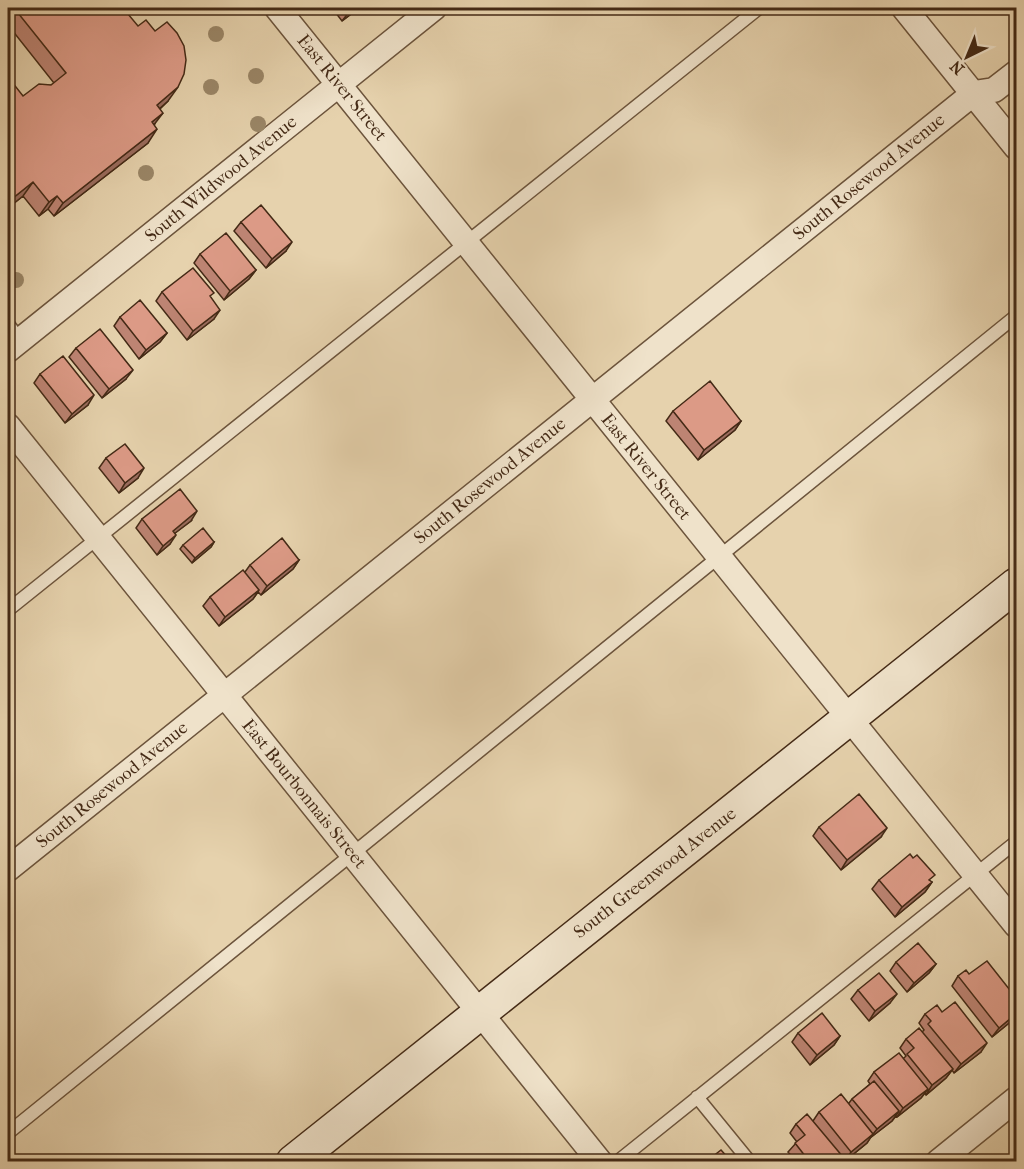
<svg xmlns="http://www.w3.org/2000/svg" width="1024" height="1169" font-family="'IM FELL French Canon',serif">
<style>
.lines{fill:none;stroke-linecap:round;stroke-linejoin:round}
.lane-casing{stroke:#6c543c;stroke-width:15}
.street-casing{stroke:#6c543c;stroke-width:27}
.secondary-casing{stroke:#442a16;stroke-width:36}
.lane{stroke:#efe2ca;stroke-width:12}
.street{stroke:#efe2ca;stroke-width:24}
.secondary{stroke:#efe2ca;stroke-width:33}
.tree{fill:#9a8667}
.wall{fill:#bd8473;stroke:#442a16;stroke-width:1.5}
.shaded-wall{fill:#9a6c5e;stroke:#442a16;stroke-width:1.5}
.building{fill:#dc9a86;stroke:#442a16;stroke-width:1.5}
.labels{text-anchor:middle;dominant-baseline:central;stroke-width:6;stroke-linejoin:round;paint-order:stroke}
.street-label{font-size:18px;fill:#442a16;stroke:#efe2ca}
</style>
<rect width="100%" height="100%" fill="#e6d2ad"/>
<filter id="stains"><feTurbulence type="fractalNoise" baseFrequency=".00333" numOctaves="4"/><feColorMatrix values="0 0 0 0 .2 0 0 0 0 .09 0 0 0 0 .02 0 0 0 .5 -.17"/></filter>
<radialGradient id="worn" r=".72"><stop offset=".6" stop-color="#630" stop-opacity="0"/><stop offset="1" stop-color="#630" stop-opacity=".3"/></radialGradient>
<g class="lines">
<g class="lane-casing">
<path id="lane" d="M8,324L20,340
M8,610L759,8
M697,1097L750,1162
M8,1133L1016,316
M617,1162L1016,842"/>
</g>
<g class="street-casing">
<path id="street" d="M277,8L1016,925
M904,8L1016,147
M8,350L434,8
M8,426L600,1162
M8,869L974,93L994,90L1016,73
M938,1162L1016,1099"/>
</g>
<g class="secondary-casing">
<path id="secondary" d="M293,1162L1016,585"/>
</g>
<use href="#lane" class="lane"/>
<use href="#street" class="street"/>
<use href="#secondary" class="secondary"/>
</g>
<g class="tree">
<circle cx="216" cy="34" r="8"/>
<circle cx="256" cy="76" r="8"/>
<circle cx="211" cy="87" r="8"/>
<circle cx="258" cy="124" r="8"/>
<circle cx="146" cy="173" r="8"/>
<circle cx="16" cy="280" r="8"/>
</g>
<path class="wall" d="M8,8H123L168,101L160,109L148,143L54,216L48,209L39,216L23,196L8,208V85L23,96L51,85L54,83L8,25Z
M332,8H359L342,21Z
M241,222L286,251L266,268L234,231Z
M200,254L256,270L249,279L224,300L194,263Z
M162,292L211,298L214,319L187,340L156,301Z
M120,317L167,333L160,342L139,359L114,326Z
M76,348L126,379L102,398L69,357Z
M40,374L88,405L65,423L34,383Z
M673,411L741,421L735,430L698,460L666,421Z
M106,458L138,478L119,493L99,468Z
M142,519L191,521L175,533L170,544L157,555L136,528Z
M214,542L211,547L192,563L180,549L183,545Z
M299,560L293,569L261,595L258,592L253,599L219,626L203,606L210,597L245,572L250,565Z
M819,827L881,837L841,870L813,836Z
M879,880L930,881L932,882L925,892L895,917L872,889Z
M896,962L936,964L929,973L907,992L890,971Z
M958,976L1017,999V1016L1014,1019L992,1037L952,986Z
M858,990L890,1003L869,1021L851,999Z
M942,1012L981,1052L954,1073L952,1070L946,1078L926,1095L925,1093L921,1098L897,1117L896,1116L892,1121L870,1138L867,1143L845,1161L842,1158L840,1161H796L788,1152L797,1142L790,1133L796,1124L813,1121L819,1112L849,1103L852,1099L870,1084L868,1081L874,1072L904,1058L906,1056L900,1048L906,1039L922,1032L924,1030L919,1023L925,1014Z
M798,1033L840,1036L834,1045L810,1065L792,1042Z"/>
<path class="shaded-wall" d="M354,8H359L342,21L349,12Z
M178,87L168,101L148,119L157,105Z
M163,113L153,126L152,122Z
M157,129L148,143L54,216L63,203Z
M33,182L23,196L8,208V202Z
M57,196L48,209L39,216L49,202Z
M292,242L286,251L266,268L272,259Z
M256,270L249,279L224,300L230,291Z
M220,310L214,319L187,340L193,331Z
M167,333L160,342L139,359L146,350Z
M133,370L126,379L102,398L109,389Z
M94,395L88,405L65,423L72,414Z
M741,421L735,430L698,460L704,450Z
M144,468L138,478L119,493L125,483Z
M197,511L191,521L166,540L173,531Z
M176,535L170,544L157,555L163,546Z
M214,542L211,547L192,563L195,558Z
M299,560L293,569L261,595L267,586Z
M259,590L253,599L219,626L225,617Z
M887,828L881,837L841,870L847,860Z
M932,882L925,892L895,917L902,907Z
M936,964L929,973L907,992L914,983Z
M897,994L890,1003L869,1021L875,1011Z
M1017,1013V1016L1014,1019L992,1037L999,1028Z
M840,1036L834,1045L810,1065L817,1055Z
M987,1043L981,1052L954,1073L961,1064Z
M953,1069L946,1078L926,1095L932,1085Z
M928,1089L921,1098L897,1117L903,1108Z
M899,1111L892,1121L870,1138L877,1129Z
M873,1134L867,1143L845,1161L851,1152Z"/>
<path class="building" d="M14,8H123L138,26L146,20L155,31L167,22L177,33L184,46L186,60L184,74L178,87L157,105L163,113L152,122L157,129L63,203L57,196L49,202L33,182L8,202V85L12,82L23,96L39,84L51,85L66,73Z
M345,8H354L349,12Z
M261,205L292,242L272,259L241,222Z
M226,233L256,270L230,291L200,254Z
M193,268L214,293L210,296L220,310L193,331L162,292Z
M140,300L167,333L146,350L120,317Z
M100,329L133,370L109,389L76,348Z
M63,356L94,395L72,414L40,374Z
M710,381L741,421L704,450L673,411Z
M125,444L144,468L125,483L106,458Z
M180,489L197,511L173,531L176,535L163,546L142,519Z
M203,528L214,542L195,558L183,545Z
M282,538L299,560L267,586L250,565Z
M243,570L259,590L225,617L210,597Z
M859,794L887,828L847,860L819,827Z
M910,854L913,858L917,855L935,875L929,880L932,882L902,907L879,880Z
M918,943L936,964L914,983L896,962Z
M987,961L1017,999V1013L999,1028L958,976L966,970L969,974Z
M879,973L897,994L875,1011L858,990Z
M955,1002L987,1043L961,1064L928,1024L931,1021L925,1014L937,1005L942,1012Z
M822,1013L840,1036L817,1055L798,1033Z
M919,1028L953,1069L932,1085L907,1054L914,1048L906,1039Z
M899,1053L928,1089L903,1108L874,1072Z
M874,1081L899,1111L877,1129L852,1099Z
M841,1094L873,1134L851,1152L819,1112Z
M807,1114L843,1157L838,1161H809L795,1143L805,1135L796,1124Z
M721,1150L731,1161H707Z"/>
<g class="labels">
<g class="street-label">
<text transform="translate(342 88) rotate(51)">East River Street</text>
<text transform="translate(869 177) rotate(-39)">South Rosewood Avenue</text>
<text transform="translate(221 179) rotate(-39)">South Wildwood Avenue</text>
<text transform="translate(646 467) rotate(51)">East River Street</text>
<text transform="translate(490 481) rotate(-39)">South Rosewood Avenue</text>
<text transform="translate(112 785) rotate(-39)">South Rosewood Avenue</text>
<text transform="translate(304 794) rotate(51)">East Bourbonnais Street</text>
<text transform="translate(655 873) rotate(-38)">South Greenwood Avenue</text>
</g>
</g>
<rect width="1024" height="1169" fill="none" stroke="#e6d2ad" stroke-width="30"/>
<rect x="9" y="9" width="1006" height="1151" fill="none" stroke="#442a16" stroke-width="3"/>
<rect x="15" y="15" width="994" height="1139" fill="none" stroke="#442a16" stroke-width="1.5"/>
<g transform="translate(967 57) rotate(223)" stroke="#efe2ca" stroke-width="4.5" paint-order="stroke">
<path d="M0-4.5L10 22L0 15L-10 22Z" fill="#442a16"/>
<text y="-9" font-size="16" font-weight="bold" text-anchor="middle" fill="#442a16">N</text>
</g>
<rect width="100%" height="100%" filter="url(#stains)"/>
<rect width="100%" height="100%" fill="url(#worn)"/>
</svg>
